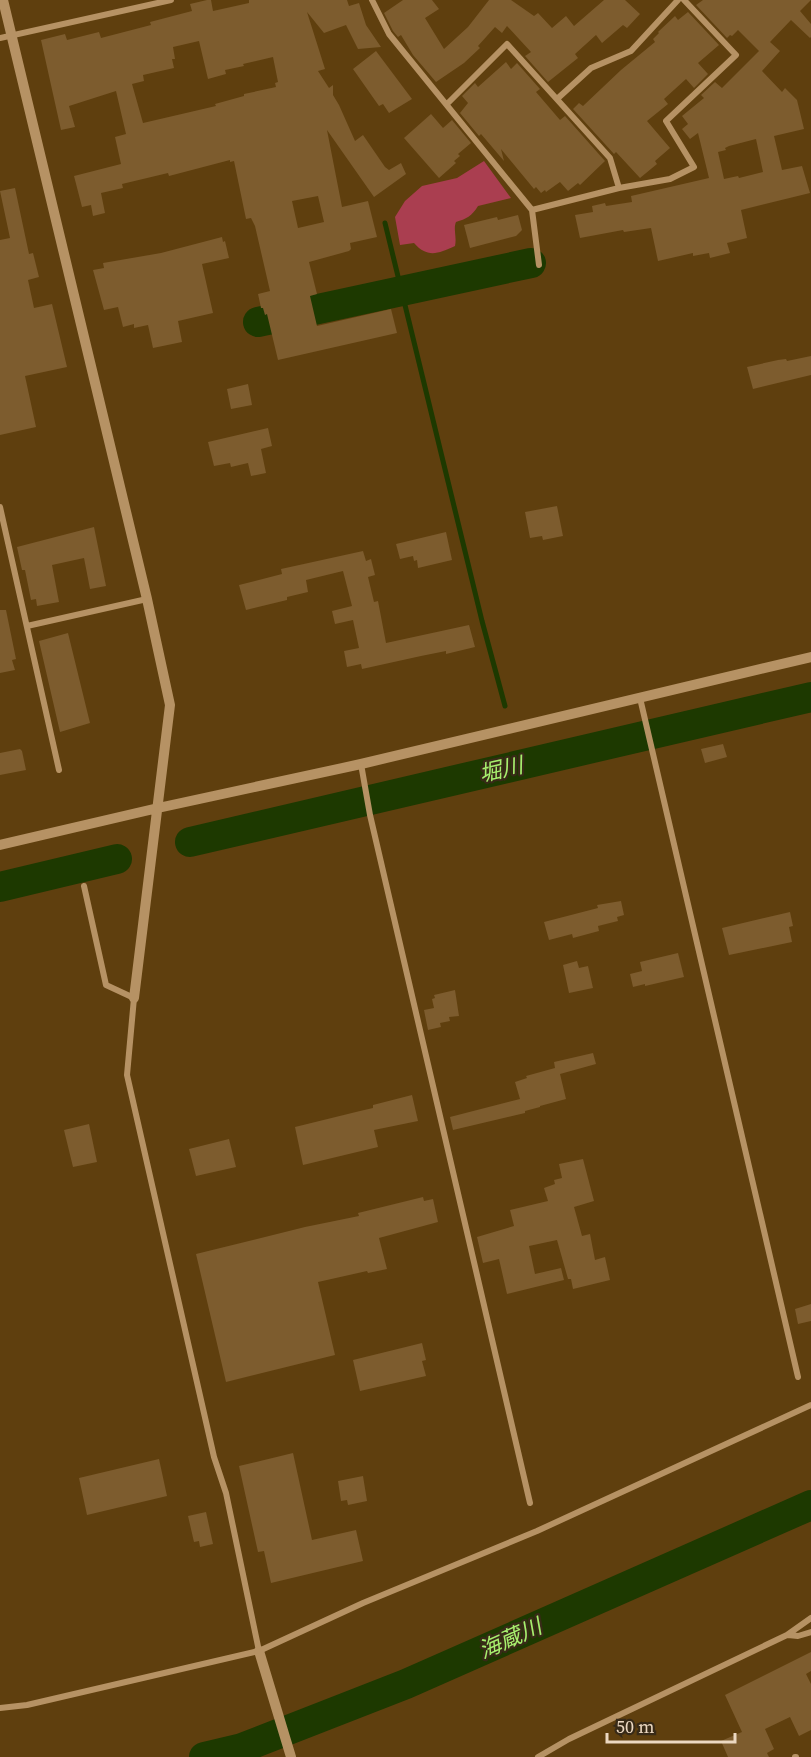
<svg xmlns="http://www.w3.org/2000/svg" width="811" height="1757" font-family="'Source Serif 4','Noto Sans JP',serif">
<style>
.green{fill:#aa3e50}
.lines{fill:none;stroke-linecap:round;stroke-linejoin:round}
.stream{stroke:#1d3900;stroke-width:5}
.river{stroke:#1d3900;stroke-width:30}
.building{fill:#7d5c2e;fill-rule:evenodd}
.minor{stroke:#b69264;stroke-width:6}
.tertiary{stroke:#b69264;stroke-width:10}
.labels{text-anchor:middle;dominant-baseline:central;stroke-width:4.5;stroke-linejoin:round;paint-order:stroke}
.water-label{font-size:22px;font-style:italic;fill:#a7ef6e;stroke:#382a17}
</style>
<rect width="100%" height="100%" fill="#5f3f0e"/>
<path class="green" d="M484,161L511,198L478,206C472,216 466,219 456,222C453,229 457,237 455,246C438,254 427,258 414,243L400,245L395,217L405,201L422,186L457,178Z"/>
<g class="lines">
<path class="stream" d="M385,223L482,621L505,706"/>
<path class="river" d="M258,322L531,263
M190,842L811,697
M0,887L117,859
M204,1757L242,1748L406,1684L811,1505"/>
</g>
<path class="building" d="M207,0H211L213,11L249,3V0H347L349,6L359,3L366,25L381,47L358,49L346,25L324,33L307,12L325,69L318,71L329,88L333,85V95L339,105L355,141L363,135L385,167L389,170L401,163L406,174L374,197L327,130L342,207L368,201L377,237L350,243L351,249L349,251L309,262L317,294L310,296L317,326L391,309L397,333L278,360L267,314L265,315L263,308H261L258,294L270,291L255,226L251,218L246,219L234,161L230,162V160L169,176L168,173L122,184L123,188L101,193L105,213L93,216L91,205L82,207L74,176L121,164L115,137L126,134L116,91L69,106L75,127L61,130L41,40L65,34L67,40L99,32L101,38L151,25L150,22L192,11L190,4ZM199,41L208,79L226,74L225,70L244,66L243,64L273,57L278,82L275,83L276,87L244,94V96L215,104L216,106L143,123L132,84L144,81L143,75L174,68L172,59H175L173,47ZM318,196L324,222L298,228L292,201Z
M403,0H432L439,9L425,18L444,49L468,27L489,0H511L534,16L538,13L552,28L566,16L574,26L604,0H625L640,14L627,28L623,25L602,43L596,35L575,54L578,58L548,82L525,56L531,52L507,26L502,33L495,27L478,46L480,48L464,63L436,82L413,55L401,35L398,37L393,31L384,13Z
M703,0H811L800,11L811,24V37L810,38L791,20L770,42L780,51L762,71L782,92L785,88L797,100L804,129L774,136L782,170L802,166L810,193L741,210L747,238L727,243L730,253L710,258L709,253L693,256V253L658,261L651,228L624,232L623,230L580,238L575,215L593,212L592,206L605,203L606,206L632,202L631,196L709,178L698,133L690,139L682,129L688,124L682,116L704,98L701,95L715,82L722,88L759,51L738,30L732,36L730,35L727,38L696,5ZM756,139L763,172L739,178L738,176L724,179L718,152L726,150L725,148L729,146Z
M688,12L719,45L698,63L708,74L694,88L686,79L664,99L668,104L647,121L670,148L655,161L657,164L640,178L616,152L614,154L573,109L579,103L583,106L621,70L655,42L653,39L659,33L658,32L675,16L678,20Z
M376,51L412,99L389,113L383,104L379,106L353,69Z
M506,62L511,69L517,63L540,89L536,92L560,120L565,116L605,161L580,185L578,183L568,191L560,182L546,192L545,190L541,193L536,187L534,189L501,149L504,161L481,134L479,136L460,113L468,103L462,96L475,83L478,87Z
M431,114L443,128L452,120L471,143L458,154L460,156L454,161L456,163L439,178L404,138Z
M15,188L29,254L33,253L39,277L28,280L34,308L52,304L67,367L25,376L36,427L0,435V240L10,238L0,191Z
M518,215L522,230L516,236L470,248L464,225L497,217L498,220Z
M222,237L223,242L225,241L229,258L202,264L213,313L178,321L182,342L153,348L148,325L134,328V324L123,327L118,307L104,310L93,270L104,268L103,263L161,253Z
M811,356V375L753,389L747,367L778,360L786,359L787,361Z
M248,384L252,405L231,409L227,389Z
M268,428L272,446L261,449L266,473L251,476L248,463L231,467L230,463L214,466L208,442Z
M557,506L563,536L543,540L542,536L530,538L525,512Z
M94,527L106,586L90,589L84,558L52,565L59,602L37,606L36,599L31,600L25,570H22L17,547Z
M446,532L452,560L418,568L417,560L414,561L413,556L400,559L396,544Z
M363,551L366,561L371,559L375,575L368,577L374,602L378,601L386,643L469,625L475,647L446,654V651L421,656L362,669L361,664L347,667L344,651L359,648L353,620L335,624L332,611L352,606L343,571L306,580L308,592L287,597V600L246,610L239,585L282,574L281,569Z
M0,610H6L16,659L12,660L15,670L0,673Z
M68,633L90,723L60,732L39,641Z
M723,744L727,757L705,763L701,749Z
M20,749L22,751L26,770L0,775V753Z
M621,901L624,915L617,917L618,921L598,926L599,931L573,938L572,934L549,940L544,922L598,908L597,905Z
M790,912L793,926L789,927L792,942L729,955L722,928Z
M678,953L684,977L645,986V984L633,987L630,974L642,971L640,962Z
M577,961L579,968L588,966L593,988L569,993L563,965Z
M455,990L459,1016L449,1017L450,1021L440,1023L441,1027L428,1030L424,1010L434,1008L432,999L435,998L434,995Z
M593,1053L596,1064L560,1074L566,1099L540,1106V1107L525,1111V1113L453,1130L450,1117L520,1099L515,1082L527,1078L526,1076L555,1068L554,1062Z
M412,1095L418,1121L374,1130L378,1147L303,1165L295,1127L360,1111L373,1108V1105Z
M89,1124L97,1162L73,1167L64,1130Z
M229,1139L236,1167L196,1176L189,1149Z
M583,1159L594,1201L574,1207L582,1236L590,1234L595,1260L605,1257L610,1280L573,1289L571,1279H568L557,1240L529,1246L535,1274L561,1268L564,1280L507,1294L499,1259L483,1263L477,1237L514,1226L510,1210L548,1201L544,1188L555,1184L554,1180L562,1178L559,1164Z
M423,1197L424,1201L433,1199L438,1222L379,1238L387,1269L368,1273L367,1271L318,1282L335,1355L226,1382L196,1254L305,1227L359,1216L358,1213Z
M811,1304V1321L798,1324L795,1309Z
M422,1343L426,1360L422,1361L426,1376L360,1391L353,1360Z
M293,1453L312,1540L356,1530L363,1561L271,1583L264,1551L258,1552L239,1466Z
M159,1459L167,1496L87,1515L79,1478Z
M363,1476L367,1501L348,1505L347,1500L341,1501L338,1481Z
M206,1512L213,1544L200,1547L199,1541L194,1542L188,1516Z
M811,1652V1671L806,1674L811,1684V1730L799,1736L790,1717L765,1729L774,1749L767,1753L769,1757H728L721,1741L742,1732L725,1695Z"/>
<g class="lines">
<path class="minor" d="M372,0L389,34L532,210L539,265
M0,38L171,0
M557,99L591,68L631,51L678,0
M447,104L507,44L610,158L619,188L532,210
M619,188L670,179L694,167L666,121L736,55L684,0
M0,507L59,770
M27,626L147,599
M640,698L798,1377
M361,764L370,815L530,1503
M84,886L106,985L134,998L127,1075L214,1457L226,1493L259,1651
M788,1635L798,1636L811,1632
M0,1708L27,1705L259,1651L363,1603L537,1531L811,1405
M538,1757L569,1739L787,1635L811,1618
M795,1757H796"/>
<path class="tertiary" d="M3,0L147,599L170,705L134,998
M0,845L158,808L361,764L811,657
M259,1651L291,1757"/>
</g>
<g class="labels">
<g class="water-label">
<text transform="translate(501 769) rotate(-13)">堀川</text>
<text transform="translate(510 1638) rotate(-24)">海蔵川</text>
</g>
</g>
<path d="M607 1733v9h128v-9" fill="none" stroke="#ecd8c1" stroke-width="3"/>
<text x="616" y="1733" font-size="18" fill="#ecd8c1" stroke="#382a17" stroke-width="4.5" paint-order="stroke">50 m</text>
</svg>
